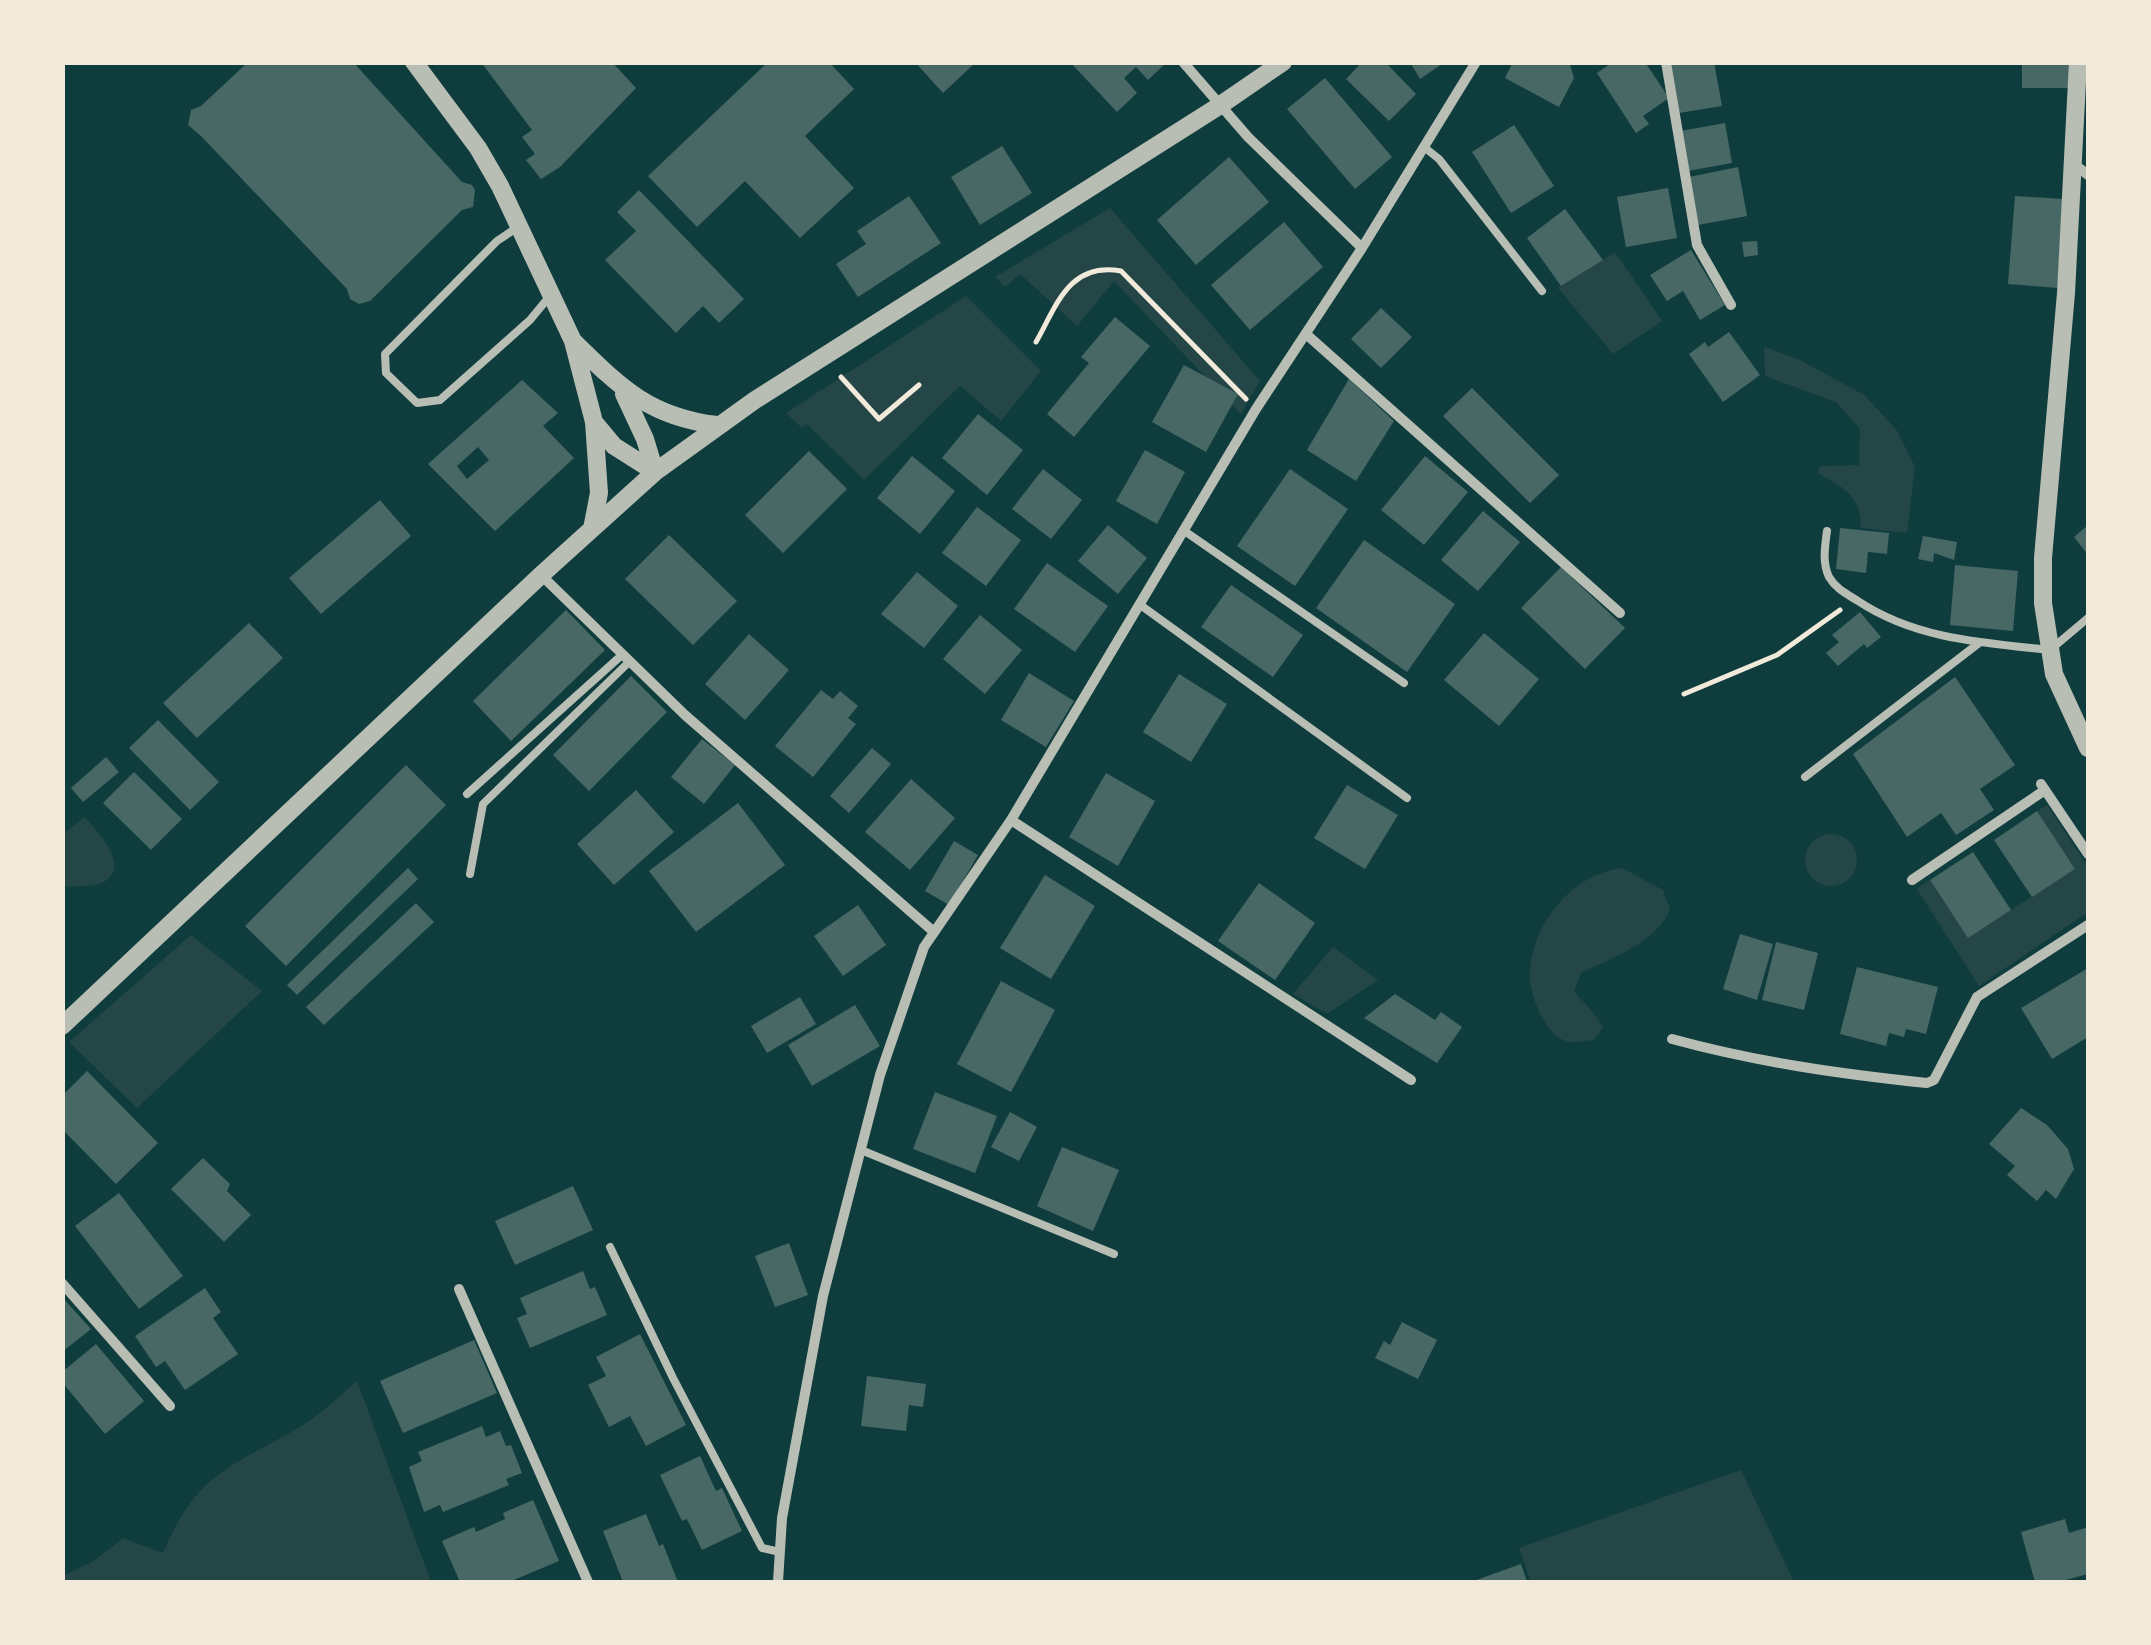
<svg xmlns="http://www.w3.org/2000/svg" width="2151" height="1645" font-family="'Playfair Display',serif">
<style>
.green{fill:#244646}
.building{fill:#486865;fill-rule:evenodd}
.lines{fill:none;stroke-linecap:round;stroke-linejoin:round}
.path{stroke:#f1e9da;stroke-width:5}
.service{stroke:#b8beb3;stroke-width:8}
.minor{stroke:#b8beb3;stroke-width:10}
.tertiary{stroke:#b8beb3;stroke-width:18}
</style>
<rect width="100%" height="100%" fill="#0f3d3e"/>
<path class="green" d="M1110,208L1260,381L1241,414L1114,281L1077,326L1020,274L1005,287L995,277Z
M1615,252L1662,321L1613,354L1558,288Z
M966,296L1041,371L1001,421L960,386L864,480L807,424L802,428L786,413Z
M1764,347L1798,359L1864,395L1896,429L1915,467L1907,533L1861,528C1860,494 1845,489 1818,473L1820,466L1859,465L1860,429L1836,402L1765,376Z
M2047,805L2088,867V912L1979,986L1917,889L1930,880L1968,937L2075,869L2037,811Z
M84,817C100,833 137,874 95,885C85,887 73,886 63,887V834Z
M1805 860a26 26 0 1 1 52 0a26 26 0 1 1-52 0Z
M1622,868L1663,890L1670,909C1658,942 1611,958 1581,973L1574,991C1584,1004 1596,1013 1603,1027L1594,1040C1584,1041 1572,1044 1563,1040C1543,1031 1528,991 1530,971C1534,921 1573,874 1622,868Z
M191,935L262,991L137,1108L69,1042Z
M1333,947L1378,980L1327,1014L1293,994Z
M357,1381L431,1582H63V1576L92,1562L123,1538L163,1553C198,1470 233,1467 303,1425C322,1413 340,1395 357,1381Z
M1741,1470L1794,1582H1531L1519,1548Z"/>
<path class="building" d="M248,62H353L462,182L472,185L475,190L473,207L462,210L370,301L359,304L350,299L347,289L201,136L188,125L191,110L201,106Z
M481,62H612L636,88L560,167L541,179L526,160L535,154L522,137L532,130Z
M768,62H829L854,89L805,136L854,188L800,238L745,181L697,227L648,176Z
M915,62H976L943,93Z
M1070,62H1167L1148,80L1136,67L1124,78L1137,93L1117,112Z
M1362,62H1385L1416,94L1389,121L1346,79Z
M1410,62H1445L1420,79Z
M1513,62L1570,65L1574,78L1559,107L1505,78Z
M1613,62H1645L1669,98L1643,116L1649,124L1636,133L1597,73Z
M1671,62H1714L1722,106L1679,113Z
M2022,62H2070V88H2022Z
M1325,78L1392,157L1355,189L1287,109Z
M1725,123L1732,163L1688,171L1681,131Z
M1514,125L1554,186L1511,213L1472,152Z
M1002,146L1032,193L980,225L951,177Z
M1229,157L1269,202L1196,265L1157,220Z
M1738,167L1747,216L1698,225L1689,177Z
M1668,188L1677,238L1626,247L1617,197Z
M639,190L744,299L719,323L703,306L676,333L605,260L636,231L617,212Z
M909,196L941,243L858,297L836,264L866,244L857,231Z
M2015,196L2064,199L2058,288L2008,284Z
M1565,209L1603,260L1561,286L1527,238Z
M1284,222L1323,267L1250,330L1211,285Z
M1757,241L1758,255L1744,257L1742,242Z
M1691,250L1725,305L1700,320L1683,291L1667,301L1650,275Z
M1381,308L1412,337L1381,368L1351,339Z
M1115,317L1150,346L1074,437L1047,414L1089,363L1081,357Z
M1729,332L1760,375L1723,402L1689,354L1705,342L1708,347Z
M1184,365L1238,394L1206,452L1152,422Z
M1349,379L1394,421L1356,481L1307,450Z
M522,380L558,413L543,426L574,458L495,531L428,464ZM478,447L489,460L467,479L457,466Z
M1472,388L1559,475L1530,503L1443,416Z
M978,414L1023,450L987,495L942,458Z
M1145,450L1185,472L1157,524L1116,501Z
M809,451L847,489L783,553L745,515Z
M912,456L955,491L920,534L877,498Z
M1425,456L1468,492L1424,545L1381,510Z
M1043,469L1082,500L1051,539L1012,509Z
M1290,469L1348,509L1295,586L1237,546Z
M380,500L411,536L321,614L289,578Z
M977,507L1021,540L986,586L942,553Z
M1483,511L1520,542L1478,591L1441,560Z
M1108,525L1147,558L1118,594L1078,561Z
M2088,525V555L2074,537Z
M1840,528L1889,533L1887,554L1868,552L1866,573L1836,569Z
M669,535L737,601L693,645L625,579Z
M1923,536L1957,542L1954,560L1934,553L1933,562L1918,559Z
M1364,540L1455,604L1407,672L1316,608Z
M1047,563L1108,606L1075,652L1014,609Z
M1955,565L2018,571L2013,631L1950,625Z
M1561,567L1625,628L1585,669L1521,608Z
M917,572L958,606L924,648L881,614Z
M1231,585L1303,635L1273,677L1201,627Z
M566,610L605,650L511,741L473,701Z
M1860,612L1881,637L1867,648L1864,644L1838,666L1826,653L1839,642L1832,635Z
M980,615L1022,650L985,694L943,659Z
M249,623L283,658L197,738L163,703Z
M1484,633L1539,679L1499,726L1444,680Z
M749,634L789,670L745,720L705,684Z
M1029,673L1074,701L1046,747L1001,720Z
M1179,674L1227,704L1191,762L1143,732Z
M631,676L667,712L589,791L553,755Z
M1955,677L2015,765L1980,789L1994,810L1956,835L1941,813L1907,837L1853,754Z
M821,690L833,699L840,691L858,706L848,718L856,724L813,777L775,746Z
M158,720L219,782L190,810L129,748Z
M702,739L735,765L704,804L671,777Z
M872,748L891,764L849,813L830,796Z
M106,757L119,772L83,802L71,788Z
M406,765L446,805L286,966L245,926Z
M134,772L182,819L151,850L103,803Z
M1106,773L1155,801L1118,866L1069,837Z
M911,779L955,818L910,870L865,832Z
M1347,785L1398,815L1365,869L1314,838Z
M636,790L674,832L614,885L577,844Z
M738,803L785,865L696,932L649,871Z
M2037,811L2075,869L2032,897L1994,840Z
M954,841L978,855L949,905L925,891Z
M1973,852L2011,910L1968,938L1930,880Z
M408,868L418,879L297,995L287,985Z
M1045,875L1095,906L1051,979L1000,948Z
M1259,883L1315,923L1275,980L1218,941Z
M416,903L434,922L324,1025L306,1007Z
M858,905L886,945L843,976L814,936Z
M1740,934L1773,944L1757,1000L1723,989Z
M1776,942L1818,953L1804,1010L1762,1000Z
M1857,967L1938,987L1926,1034L1906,1029L1904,1037L1889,1033L1886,1046L1840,1034Z
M2088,968V1037L2052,1059L2021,1008Z
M1001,981L1055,1010L1011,1092L957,1064Z
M1395,994L1435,1020L1441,1012L1462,1027L1437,1063L1364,1018Z
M800,997L816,1024L767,1053L751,1026Z
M855,1005L880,1046L812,1086L788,1045Z
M87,1071L158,1143L116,1184L62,1129V1096Z
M935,1092L997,1116L975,1173L913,1149Z
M2021,1108L2047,1125L2068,1149L2074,1169L2056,1199L2046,1190L2037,1201L2007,1175L2015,1166L1989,1144Z
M1010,1112L1037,1127L1019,1161L991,1147Z
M1062,1147L1119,1170L1093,1231L1037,1206Z
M203,1158L230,1184L227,1191L251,1215L224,1242L171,1189Z
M573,1186L593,1230L515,1265L495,1221Z
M119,1193L183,1276L139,1309L75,1226Z
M789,1243L808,1295L775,1307L755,1256Z
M583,1271L590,1289L595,1287L607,1315L530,1348L517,1318L527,1314L520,1298Z
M205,1288L221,1312L213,1318L238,1354L185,1390L165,1361L156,1367L135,1336Z
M62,1297L91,1329L62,1352Z
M1402,1322L1437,1340L1418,1379L1375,1358L1384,1341L1390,1345Z
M640,1334L686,1425L646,1446L630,1416L609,1427L588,1385L606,1376L596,1357Z
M474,1340L497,1393L403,1433L380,1381Z
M96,1344L144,1401L105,1434L62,1382V1372Z
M867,1376L926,1384L923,1407L909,1405L906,1431L861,1426Z
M482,1426L486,1437L500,1431L506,1446L511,1445L522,1473L506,1479L509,1485L443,1512L440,1505L424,1512L409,1467L422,1461L418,1452Z
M700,1456L716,1491L722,1488L742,1531L702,1550L687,1519L682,1521L660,1475Z
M533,1500L559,1561L509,1582H460L442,1541L474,1527L476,1532L505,1519L503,1513Z
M646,1514L659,1546L663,1544L678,1582H623L603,1531Z
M2065,1519L2069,1533L2088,1527V1574L2058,1582H2035L2021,1532Z
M1521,1564L1527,1582H1471Z"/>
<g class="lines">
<path class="path" d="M1036,342C1057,305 1069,262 1121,271L1246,399
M841,377L879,419L919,385
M1684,694L1777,655L1840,610"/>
<path class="service" d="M1424,147L1439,159L1542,291
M518,227L497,241L385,354L386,373L417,403L440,400L530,320L549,297
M1183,530L1404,683
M1827,531C1825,546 1822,563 1829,577C1836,589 1847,594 1858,601C1915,639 1983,643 2050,650L2088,618
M1139,604L1407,798
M1805,777L1979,643
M467,794L623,654
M470,874L483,804L630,661
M861,1150L1114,1254
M610,1247L673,1378L762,1548L780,1552"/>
<path class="minor" d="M1183,62L1248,137L1362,248
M1666,62L1697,245L1731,305
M2074,164L2088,175
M1306,334L1620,613
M541,575L685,715L934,932
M2041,784L2088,854
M1011,820L1411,1080
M1912,880L2045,790
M1672,1039C1756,1062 1840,1074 1927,1083L1934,1080L1977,997L2088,925
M62,1283L170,1406
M459,1289L588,1582
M778,1582L782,1518L823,1296L880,1075L924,947L1011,820L1256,409L1362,248L1476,62"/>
<path class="tertiary" d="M414,62L478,148L500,186L573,341L594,422L599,493L592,529
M2078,62L2066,293L2043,558V603L2054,674L2088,748
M574,342C621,388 650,417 717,425
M624,394L645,439L655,472
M594,422L614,446L655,472
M62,1026L541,575L655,472L755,400L1219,106L1283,62"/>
</g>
<rect width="2151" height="1645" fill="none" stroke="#f1e9da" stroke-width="130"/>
</svg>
